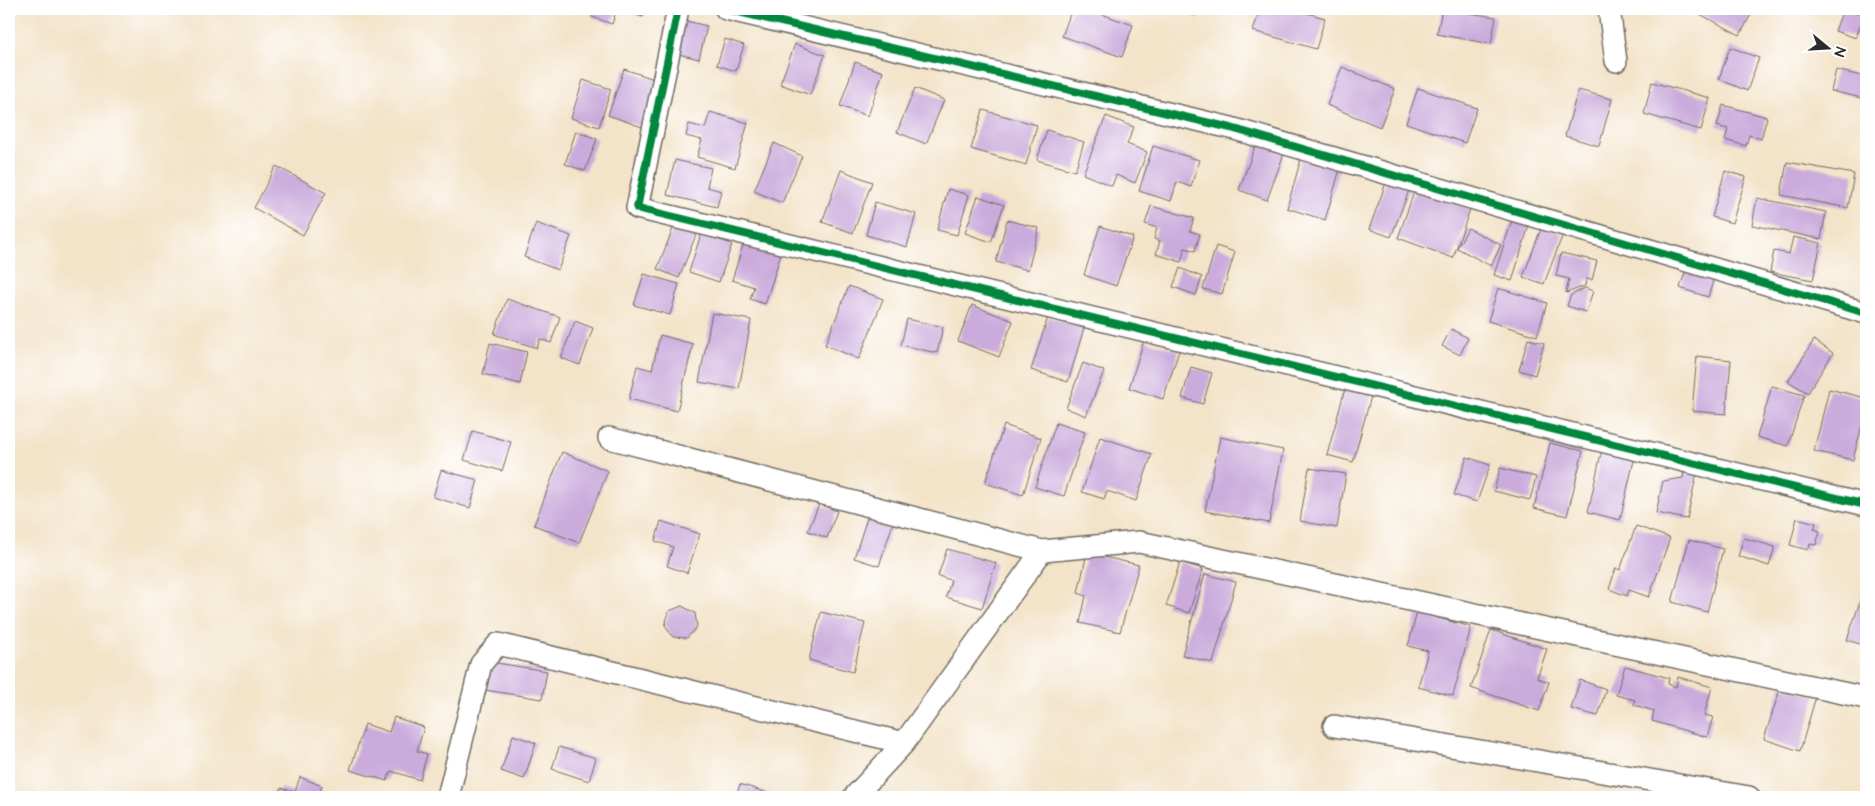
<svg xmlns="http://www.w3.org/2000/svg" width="1875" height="806" font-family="'Architects Daughter',sans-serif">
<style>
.building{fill:#cbabdc}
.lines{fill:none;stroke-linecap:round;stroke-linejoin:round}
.street-casing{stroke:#716b62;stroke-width:24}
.street{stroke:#fff;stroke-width:21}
.cycleway-casing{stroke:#fff;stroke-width:11}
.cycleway{stroke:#00873e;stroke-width:8}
</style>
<rect width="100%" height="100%" fill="#fff"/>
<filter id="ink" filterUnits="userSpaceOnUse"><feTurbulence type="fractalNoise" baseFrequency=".02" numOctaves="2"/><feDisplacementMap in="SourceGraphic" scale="10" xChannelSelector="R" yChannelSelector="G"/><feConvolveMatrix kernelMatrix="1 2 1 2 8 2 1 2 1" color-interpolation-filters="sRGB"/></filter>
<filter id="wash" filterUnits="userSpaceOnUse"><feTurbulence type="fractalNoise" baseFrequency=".0096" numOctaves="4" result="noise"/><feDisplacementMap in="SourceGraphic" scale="20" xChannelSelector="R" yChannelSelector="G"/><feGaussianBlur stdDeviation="1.12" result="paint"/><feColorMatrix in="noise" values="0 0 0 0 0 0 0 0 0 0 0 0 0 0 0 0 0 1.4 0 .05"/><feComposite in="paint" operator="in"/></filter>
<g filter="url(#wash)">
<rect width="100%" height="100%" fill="#f3e3c8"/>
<g id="blocks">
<path class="building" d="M594,9H617L612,24L592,17Z
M618,9H645L643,17Z
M1072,9H1087L1133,25L1122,57L1062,36Z
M1176,9H1198L1195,16Z
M1260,9H1292L1325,18L1316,49L1253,31Z
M1442,9L1496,17L1491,44L1437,34Z
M1690,9H1754L1740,35Z
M1843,9L1864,14L1856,38L1835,31Z
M678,19L707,26L699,59L670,52Z
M725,39L744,45L736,71L717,65Z
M795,44L825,55L810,95L780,84Z
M1730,47L1759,58L1747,91L1719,79Z
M855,62L883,72L868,116L840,106Z
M1342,67L1395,89L1380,127L1327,105Z
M624,69L657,80L642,127L608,115Z
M1836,70L1866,77V99L1831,91Z
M583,80L611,89L599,127L571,118Z
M1652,82L1710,98L1701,130L1644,114Z
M915,88L944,100L926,144L897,132Z
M1418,88L1477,108L1465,143L1406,123Z
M1578,90L1612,99L1599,146L1565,136Z
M1723,105L1767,117L1761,139L1749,135L1746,146L1725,140L1728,129L1717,126Z
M983,110L1037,125L1026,165L971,149Z
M710,112L748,123L735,168L697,157L702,140L686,136L689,124L705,128Z
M1106,116L1134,127L1127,144L1147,152L1135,183L1116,175L1112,186L1083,174Z
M1047,130L1084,142L1075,171L1037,160Z
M576,131L597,139L585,171L565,164Z
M1257,141L1285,151L1267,200L1239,190Z
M774,143L802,156L782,203L754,191Z
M1153,146L1199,160L1191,187L1177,182L1171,201L1139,191Z
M1302,155L1341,166L1325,220L1287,208Z
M675,160L711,168L707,187L721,191L717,207L667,195Z
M1787,162L1854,174L1848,208L1781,195Z
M276,166L326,193L303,235L254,208Z
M841,170L872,182L853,233L822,222Z
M1725,171L1746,177L1732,223L1712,217Z
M1387,180L1410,188L1391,237L1369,229Z
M948,189L969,195L957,235L937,230Z
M1415,189L1470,209L1453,258L1398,238Z
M978,196L1004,205L991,242L965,233Z
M1757,198L1826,212L1821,239L1752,225Z
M875,202L916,214L907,247L866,235Z
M1151,206L1194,218L1190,231L1200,234L1195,251L1185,248L1181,262L1156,254L1160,241L1154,239L1157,228L1145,224Z
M1007,220L1039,228L1028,270L996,262Z
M1512,220L1529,225L1512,281L1494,275Z
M676,221L698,230L679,278L657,269Z
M536,223L571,236L558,270L524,257Z
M1100,226L1133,237L1116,286L1084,275Z
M1542,226L1563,234L1544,284L1523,277Z
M1468,228L1501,245L1491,266L1457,248Z
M701,234L732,244L719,282L689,272Z
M1793,237L1821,243L1813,280L1770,272L1774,251L1789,254Z
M744,242L781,254L765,304L750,299L754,287L732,280Z
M1216,246L1235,252L1222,294L1203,289Z
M1561,253L1597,261L1592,280L1586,279L1585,286L1566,293L1569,279L1556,276Z
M1180,268L1202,277L1196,295L1173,287Z
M1686,269L1714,278L1708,297L1680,288Z
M644,274L679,284L670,315L634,305Z
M849,286L883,299L859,359L825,345Z
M1498,288L1547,303L1537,336L1488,321Z
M1585,288L1593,291L1586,312L1567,306L1571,295Z
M507,299L560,317L551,343L540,339L537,348L494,334Z
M972,305L1013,321L999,357L958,341Z
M712,313L751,320L739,389L699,382Z
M1048,317L1084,328L1068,382L1031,370Z
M907,319L943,327L937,353L901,345Z
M575,321L593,328L580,365L561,358Z
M1451,329L1468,338L1460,355L1442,346Z
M660,335L693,344L677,411L629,399L637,366L652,370Z
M1528,339L1544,343L1535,375L1519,370Z
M1144,340L1179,351L1163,399L1129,388Z
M1814,340L1833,353L1808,393L1788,381Z
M490,343L527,352L520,384L483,374Z
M1697,356L1731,360L1726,414L1692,411Z
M1083,363L1104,371L1086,416L1066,408Z
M1191,367L1212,373L1203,404L1182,398Z
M1772,386L1804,395L1788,446L1757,437Z
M1345,389L1371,396L1353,462L1327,455Z
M1829,389L1866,398V410L1853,460L1814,451Z
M1056,423L1085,432L1064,496L1035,487Z
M1004,425L1041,438L1023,495L985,483Z
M473,431L511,442L502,471L464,460Z
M1100,437L1152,454L1136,501L1107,491L1104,499L1082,492Z
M1220,437L1283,450L1269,523L1205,511Z
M1550,443L1583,451L1567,516L1534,508Z
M1602,449L1635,456L1620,520L1588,512Z
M562,452L608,471L579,543L534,525Z
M1467,457L1490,465L1477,502L1454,495Z
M1309,468L1346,474L1337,528L1300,521Z
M1500,468L1536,477L1530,500L1494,491Z
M441,470L478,480L470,508L433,497Z
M1684,470L1697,472L1687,519L1656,513L1663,481L1683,478Z
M819,504L837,511L827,538L808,531Z
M868,515L893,523L879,566L854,558Z
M1797,518L1816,523L1814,529L1820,531L1816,545L1810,544L1808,550L1790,545Z
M661,521L700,534L687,573L667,566L673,547L655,541Z
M1636,526L1670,538L1649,597L1629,590L1627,596L1609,589L1616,568L1620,570Z
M1744,538L1775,547L1769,566L1738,556Z
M1689,540L1723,549L1707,612L1672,602Z
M947,549L996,563L982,608L946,597L951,580L938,576Z
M1087,553L1139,565L1120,632L1080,623L1086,596L1078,593Z
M1180,562L1203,569L1189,613L1166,606Z
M1205,574L1236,582L1213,663L1182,655Z
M1865,587H1866V646L1847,640Z
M682,606L695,613L697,627L687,638L673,637L665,625L669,611Z
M821,612L865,623L853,672L809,660Z
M1417,612L1471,627L1453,696L1418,687L1428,651L1408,646Z
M1491,630L1547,649L1537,678L1549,682L1539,711L1471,688Z
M490,662L547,671L542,699L485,690Z
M1625,666L1669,678L1668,684L1676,687L1678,677L1712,687L1704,715L1713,717L1707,737L1652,721L1654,711L1634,705L1635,700L1616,695Z
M1580,680L1606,689L1598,716L1571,709Z
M1781,686L1816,696L1800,751L1764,739Z
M394,717L424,727L417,751L427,754L420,780L391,771L387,781L350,770L365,724L389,732Z
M513,735L536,743L524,779L501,771Z
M559,747L596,758L589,781L552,769Z
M300,777L322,786L318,797H277L281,788L295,792Z
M740,784L780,797H736Z"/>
</g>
</g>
<g filter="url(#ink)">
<use href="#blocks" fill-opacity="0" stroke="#716b62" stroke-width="1"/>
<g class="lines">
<g class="street-casing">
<path id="street" d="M678,9L637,208L1866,505
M726,9L1231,128L1866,313
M1609,9L1616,61
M609,438L1042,551
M1334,726L1749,797
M448,797L481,664L498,644L904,743
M854,797L904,743L1042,551L1139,542L1866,698"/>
</g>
<use href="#street" class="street"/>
<g class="cycleway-casing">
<path id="cycleway" d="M678,9L637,208L1866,505
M726,9L1231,128L1866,313"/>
</g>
<use href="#cycleway" class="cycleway"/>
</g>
</g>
<rect width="1875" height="806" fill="none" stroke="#fff" stroke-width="30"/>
<g transform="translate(1828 48) rotate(108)" stroke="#ffffff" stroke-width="4" paint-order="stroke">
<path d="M0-4L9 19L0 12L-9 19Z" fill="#2b2b2b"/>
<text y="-8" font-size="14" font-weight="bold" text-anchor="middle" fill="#2b2b2b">N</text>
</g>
</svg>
